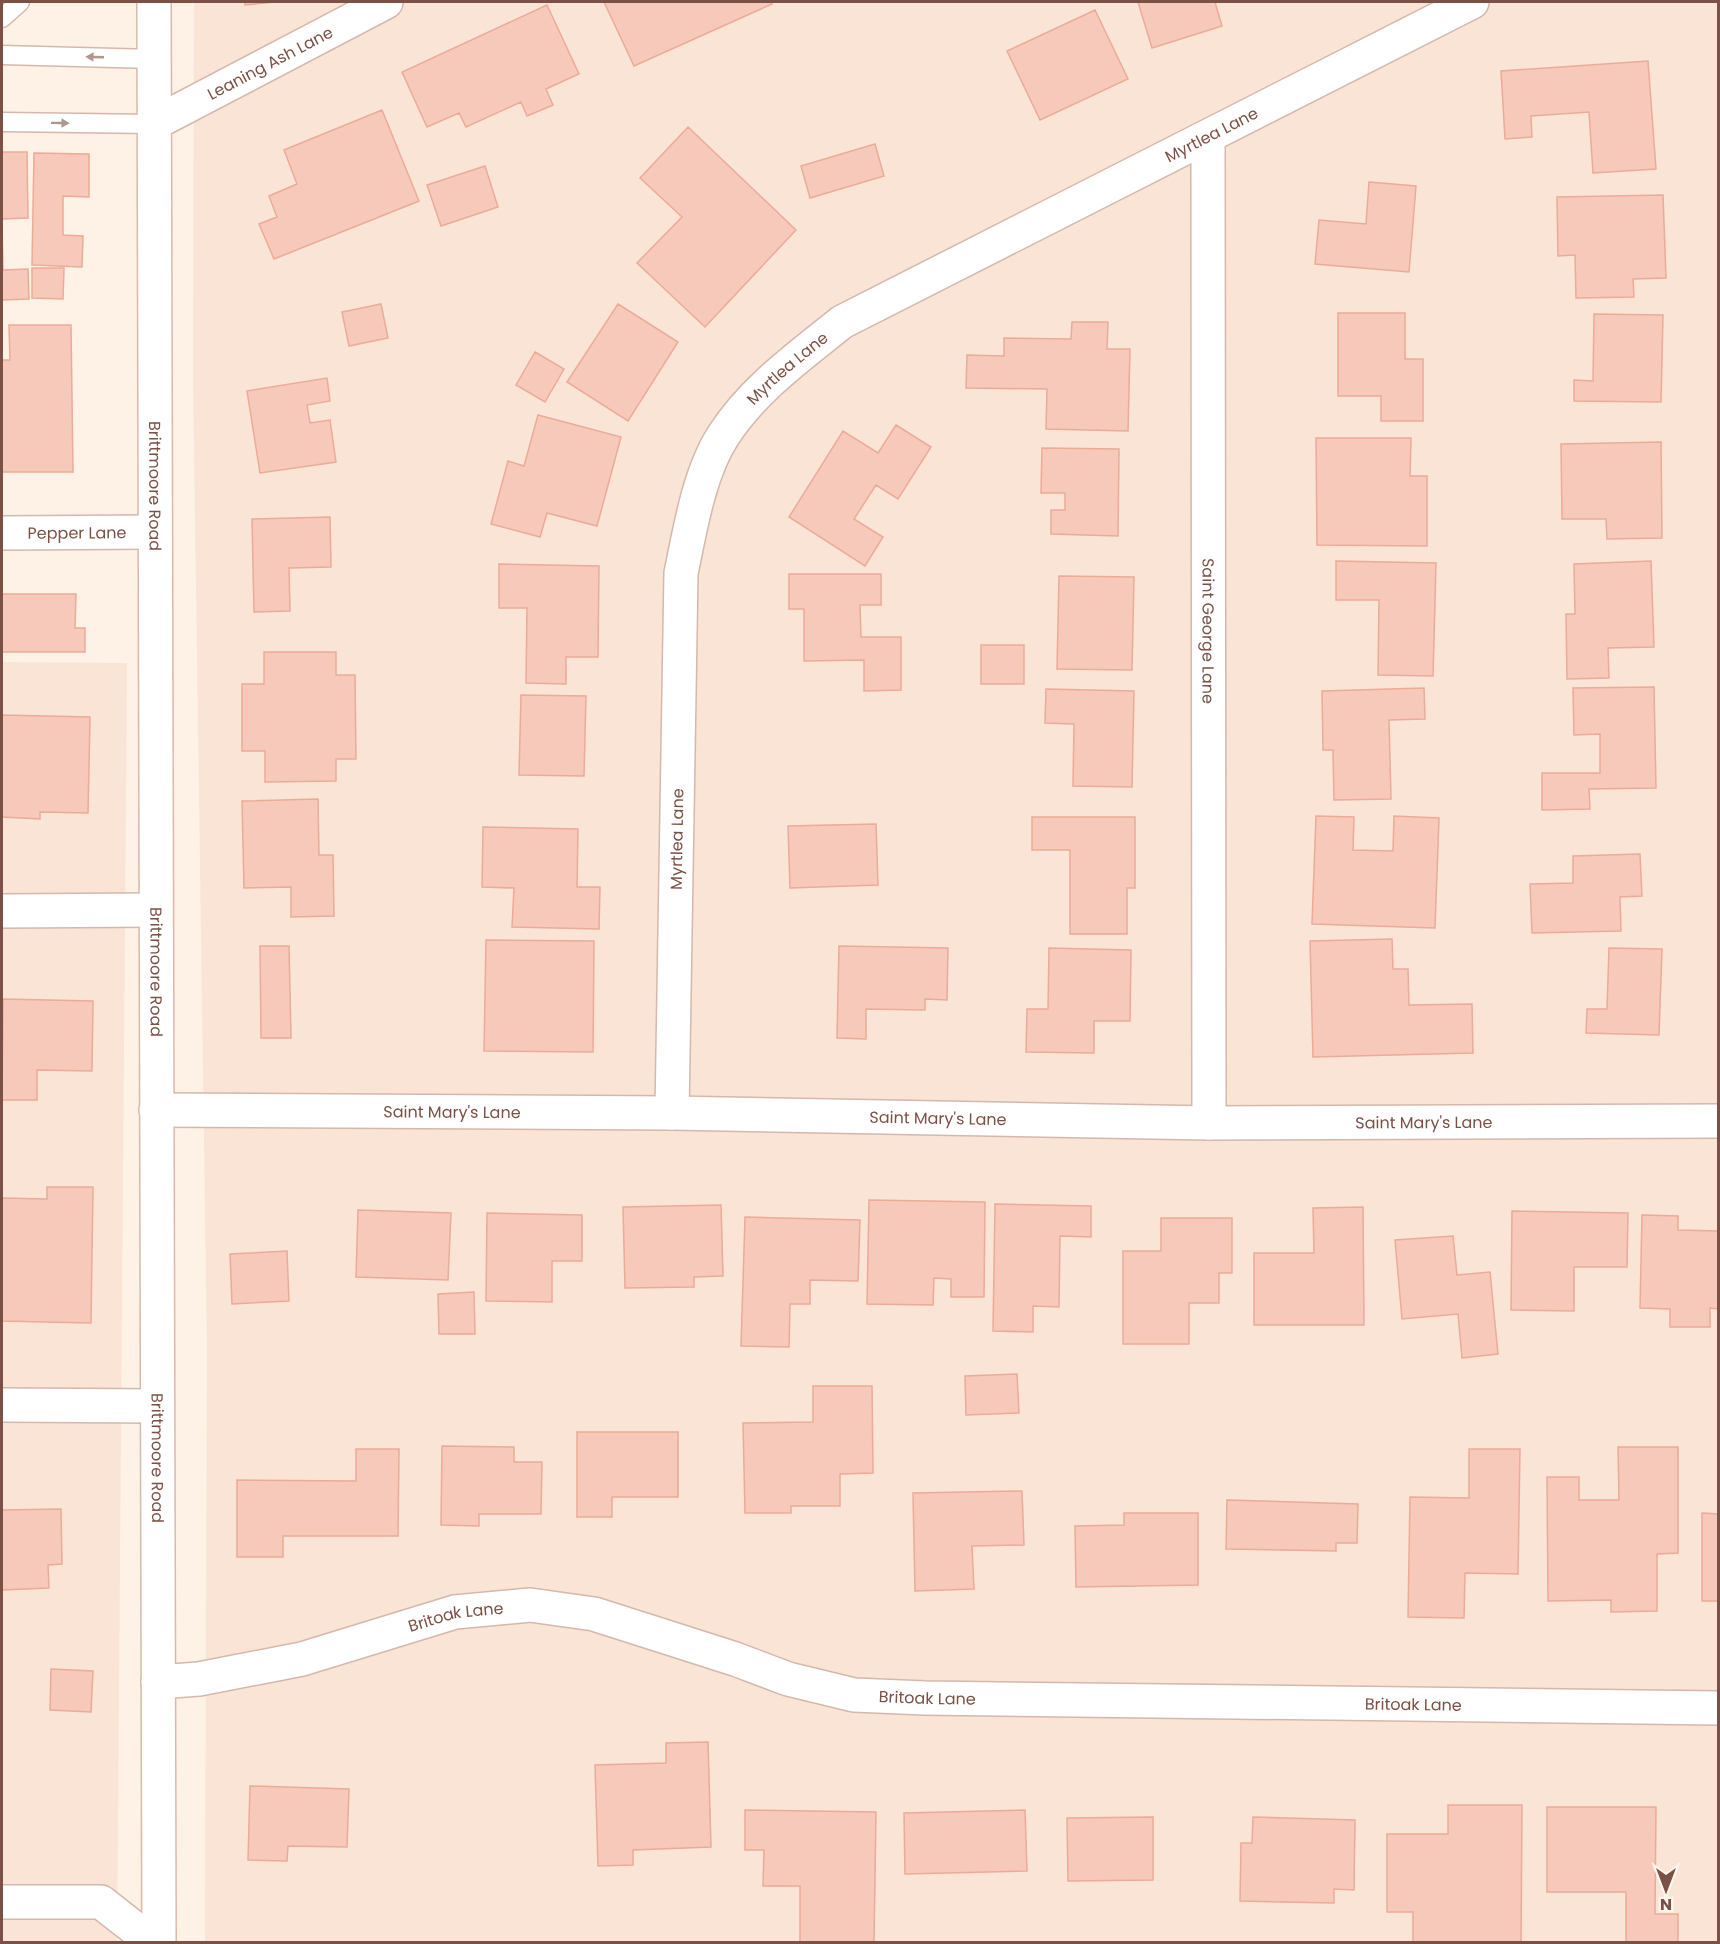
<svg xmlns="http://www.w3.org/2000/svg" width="1720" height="1944" font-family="Poppins,sans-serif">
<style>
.residential{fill:#f9e4d6}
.building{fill:#f7c9ba;stroke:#ebab99;stroke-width:1.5}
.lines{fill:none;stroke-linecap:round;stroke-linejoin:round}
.lane-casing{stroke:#d4b8ad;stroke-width:21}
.street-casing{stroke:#d4b8ad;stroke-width:36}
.secondary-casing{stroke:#dab9ac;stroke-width:36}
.lane{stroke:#fff;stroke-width:18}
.street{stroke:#fff;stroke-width:33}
.secondary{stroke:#fff;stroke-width:33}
.oneway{fill:#b09791}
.labels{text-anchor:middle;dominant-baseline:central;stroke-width:5;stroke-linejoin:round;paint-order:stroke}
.street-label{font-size:16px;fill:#7b5147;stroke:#fff6ee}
</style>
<rect width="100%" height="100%" fill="#fef1e6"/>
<path class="residential" d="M194,2H1718V1942H205L207,1346L193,378Z
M2,662L127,663L117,1942H2Z"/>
<path class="building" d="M245,2H275L245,5Z
M604,2H770L772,4L634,66Z
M1138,2H1215L1222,26L1152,48Z
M547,5L579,74L546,89L553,105L527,116L521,102L466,127L459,113L427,127L402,72Z
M1095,10L1128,79L1040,120L1007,51Z
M1648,61L1656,169L1593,173L1589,112L1531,116L1532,137L1505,139L1501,71Z
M382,110L419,201L274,259L259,224L277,217L269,196L297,184L284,150Z
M688,127L796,230L705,327L637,263L682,217L640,178Z
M875,144L884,176L810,198L801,166Z
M2,152H27L28,218L2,219Z
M34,153L89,154V197L63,196V235L83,236L82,267L32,265Z
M485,166L498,207L441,226L427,185Z
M1369,182L1416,186L1409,272L1315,264L1319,220L1366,224Z
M1663,195L1666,278L1633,279L1634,297L1576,298L1575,255L1558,256L1557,197Z
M2,222L3,270L28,269L29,299L2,300Z
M32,268H64L63,299L32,298Z
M381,304L388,338L349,346L342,312Z
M618,304L678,342L628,421L567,382Z
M1338,313H1405V359H1423V421H1381V396H1338Z
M1594,314L1663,315L1661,402L1574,401V380L1593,381Z
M1072,322H1108L1107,349H1130L1128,431L1046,429L1047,389L966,388L967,355L1004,356V338L1071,339Z
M9,325H71L73,472H2V360H10Z
M535,352L564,369L545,402L516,385Z
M327,378L330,401L307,405L310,423L330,420L336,462L260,473L247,391Z
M538,415L621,437L597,526L547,513L540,537L491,524L508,461L524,466Z
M896,425L931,447L898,499L876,485L854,519L883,537L865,566L789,517L843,431L878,453Z
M1316,438H1411L1410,476H1427V546L1317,545Z
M1661,442L1662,538L1607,539L1606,519H1562L1561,444Z
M1042,448L1119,449L1118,536L1051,534V510H1065V493H1041Z
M330,517L331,567L289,568L290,611L254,612L252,519Z
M1336,561L1436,563L1433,676L1378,675L1379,600H1336Z
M1651,561L1654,647L1608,648L1609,678L1567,679L1566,614H1575L1574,564Z
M499,564L599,566L598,657H566V684L526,683L527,608H499Z
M789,574H881V605H860L861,637H901V690L864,691V660L804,661V609H789Z
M1059,576L1134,577L1132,670L1057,669Z
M2,594H76L75,628H85V652H2Z
M981,645H1024V684H981Z
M264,652H336V675H355L356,759H336V781L265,782V751H242V684H264Z
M1654,687L1656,788L1589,789L1590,809L1542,810V773H1600V734L1574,735L1573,688Z
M1424,688L1425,719L1389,720L1391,799L1334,800L1333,750H1323L1322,691Z
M1046,689L1134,691L1132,787L1073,786L1074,724L1045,723Z
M521,695L586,696L584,776L519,775Z
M2,715L90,717L88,813L40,812V819L2,817Z
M318,799L319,855H333L334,916L291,917V887L244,888L242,801Z
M1316,816L1354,817L1353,850L1393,851L1394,816L1439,818L1435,928L1312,924Z
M1032,817H1135V888H1127V934H1070V850H1032Z
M876,824L878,885L790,888L788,826Z
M483,827L578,829L577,887H600L599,929L512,927L514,888L482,887Z
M1640,854L1642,896L1620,897L1621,931L1532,933L1530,884L1573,883V856Z
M1392,939L1393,969H1408L1409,1005L1472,1004L1473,1053L1313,1057L1310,941Z
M486,940L594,941L593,1052L484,1051Z
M260,946H289L291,1038H261Z
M839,946L948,948L947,1000L925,999V1010L866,1009V1039L837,1038Z
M1049,948L1131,950L1130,1021H1094V1053L1026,1052L1027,1009H1048Z
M1609,948L1662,949L1659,1035L1586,1033L1587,1009H1607Z
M3,999L93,1001L92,1071L37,1070V1100H2Z
M47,1187H93L91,1323L2,1321V1198L47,1199Z
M869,1200L985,1202L984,1297H951V1279L934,1278L933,1305L867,1304Z
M995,1204L1091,1206V1237L1060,1236L1059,1307L1033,1306V1332L993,1331Z
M721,1205L723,1276L694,1277V1287L625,1288L623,1207Z
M1363,1207L1364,1325H1254V1253H1314L1313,1208Z
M358,1210L451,1213L448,1280L356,1277Z
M1512,1211L1628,1213L1627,1267H1574V1311L1511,1310Z
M487,1213L582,1215V1261H552V1302L486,1301Z
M1642,1215L1678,1216V1230L1718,1231V1309L1710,1308V1327H1670V1309L1640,1308Z
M745,1217L860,1220L858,1281L810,1280V1304H790L789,1347L741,1346Z
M1161,1218H1232V1273H1219V1303H1189V1344H1123V1251H1161Z
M1453,1236L1457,1275L1490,1272L1498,1354L1462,1358L1458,1314L1402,1319L1395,1240Z
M287,1251L289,1301L232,1304L230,1254Z
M474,1292L475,1334H439L438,1294Z
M1017,1374L1019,1413L966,1415L965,1376Z
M813,1386H872L873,1473L840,1474V1506H791V1513H745L743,1423L813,1422Z
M577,1432H678V1497H612V1517H577Z
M442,1446L514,1447V1462H542L541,1514H479V1526L441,1525Z
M1618,1447H1678V1553L1657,1554V1611L1611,1612V1600L1548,1601L1547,1477H1579V1500H1619Z
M356,1449H399L398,1536H283V1557H237V1480L356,1481Z
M1469,1449H1520L1518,1574L1465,1573L1464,1618L1408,1617L1410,1497L1469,1498Z
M1022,1491L1024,1545L972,1546L974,1589L915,1591L913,1493Z
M1227,1500L1358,1504L1357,1543H1336V1551L1226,1549Z
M61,1509L62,1564L48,1565L49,1588L2,1590V1510Z
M1124,1513H1198V1585L1076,1587L1075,1526L1124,1525Z
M1702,1513L1718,1514V1601H1702Z
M51,1669L93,1671L91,1712L50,1710Z
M708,1742L711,1847L633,1850V1865L598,1866L595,1765L666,1763V1743Z
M250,1786L349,1789L347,1847L288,1846L287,1861L248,1860Z
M1448,1805H1522L1521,1942H1413V1912H1387V1834H1448Z
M1547,1807H1656L1655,1914H1678V1942H1626V1892H1547Z
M745,1810L876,1812L874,1942H800V1886H763L764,1850H745Z
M1025,1810L1027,1871L905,1874L904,1813Z
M1153,1817V1880L1068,1881L1067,1818Z
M1253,1817L1355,1820L1354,1890L1334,1889V1903L1240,1901L1241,1843H1252Z"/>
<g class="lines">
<g class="lane-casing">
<path id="lane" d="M2,18L20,2
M2,55L153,59
M2,122L153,124"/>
</g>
<g class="street-casing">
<g id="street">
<path id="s1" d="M153,124L386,2"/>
<path id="s2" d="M1208,137L1209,1123"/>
<path id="s3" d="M2,533L154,532"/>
<path d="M2,911L155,910"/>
<path id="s4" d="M156,1110L672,1113L1209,1123L1718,1121"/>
<path id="s5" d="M672,1113L681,573C690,530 699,473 723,436C753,389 800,356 842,322L1472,2"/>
<path d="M2,1405L157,1406"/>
<path id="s6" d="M158,1682L199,1679L302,1659L455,1612L530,1605L594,1614L735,1659L788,1679L854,1695L925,1698L1718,1708"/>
<path d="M2,1902H101L152,1942"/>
</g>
</g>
<g class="secondary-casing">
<g id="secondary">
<path id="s7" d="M154,2L159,1942"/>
</g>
</g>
<use href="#lane" class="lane"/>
<use href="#street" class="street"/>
<use href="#secondary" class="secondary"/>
</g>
<defs><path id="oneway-solid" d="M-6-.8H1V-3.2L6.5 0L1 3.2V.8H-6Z" transform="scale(1.5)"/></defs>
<g class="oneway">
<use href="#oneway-solid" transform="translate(95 57) rotate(-178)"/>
<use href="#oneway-solid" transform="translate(60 123) rotate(1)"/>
</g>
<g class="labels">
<g class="street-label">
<text stroke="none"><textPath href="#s1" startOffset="132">Leaning Ash Lane</textPath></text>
<text stroke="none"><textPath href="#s5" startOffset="1264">Myrtlea Lane</textPath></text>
<text stroke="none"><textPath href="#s5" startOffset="778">Myrtlea Lane</textPath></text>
<text stroke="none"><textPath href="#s7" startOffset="484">Brittmoore Road</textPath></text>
<text stroke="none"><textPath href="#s3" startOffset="75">Pepper Lane</textPath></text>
<text stroke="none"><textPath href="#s2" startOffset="494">Saint George Lane</textPath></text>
<text stroke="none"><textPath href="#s5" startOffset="274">Myrtlea Lane</textPath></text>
<text stroke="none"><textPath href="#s7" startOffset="970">Brittmoore Road</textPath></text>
<text stroke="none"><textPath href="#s4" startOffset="296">Saint Mary's Lane</textPath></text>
<text stroke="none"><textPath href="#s4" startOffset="782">Saint Mary's Lane</textPath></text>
<text stroke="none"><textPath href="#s4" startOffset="1268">Saint Mary's Lane</textPath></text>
<text stroke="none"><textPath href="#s7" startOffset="1456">Brittmoore Road</textPath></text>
<text stroke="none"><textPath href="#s6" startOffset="306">Britoak Lane</textPath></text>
<text stroke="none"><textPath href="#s6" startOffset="792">Britoak Lane</textPath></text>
<text stroke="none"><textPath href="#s6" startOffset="1278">Britoak Lane</textPath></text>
</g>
</g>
<rect width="1720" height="1944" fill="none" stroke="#7b5147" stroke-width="6"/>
<g transform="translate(1666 1890) rotate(180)" stroke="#fff6ee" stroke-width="4.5" paint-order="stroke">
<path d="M0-4.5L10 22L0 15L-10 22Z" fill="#7b5147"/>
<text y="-9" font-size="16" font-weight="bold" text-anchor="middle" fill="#7b5147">N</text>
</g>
</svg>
